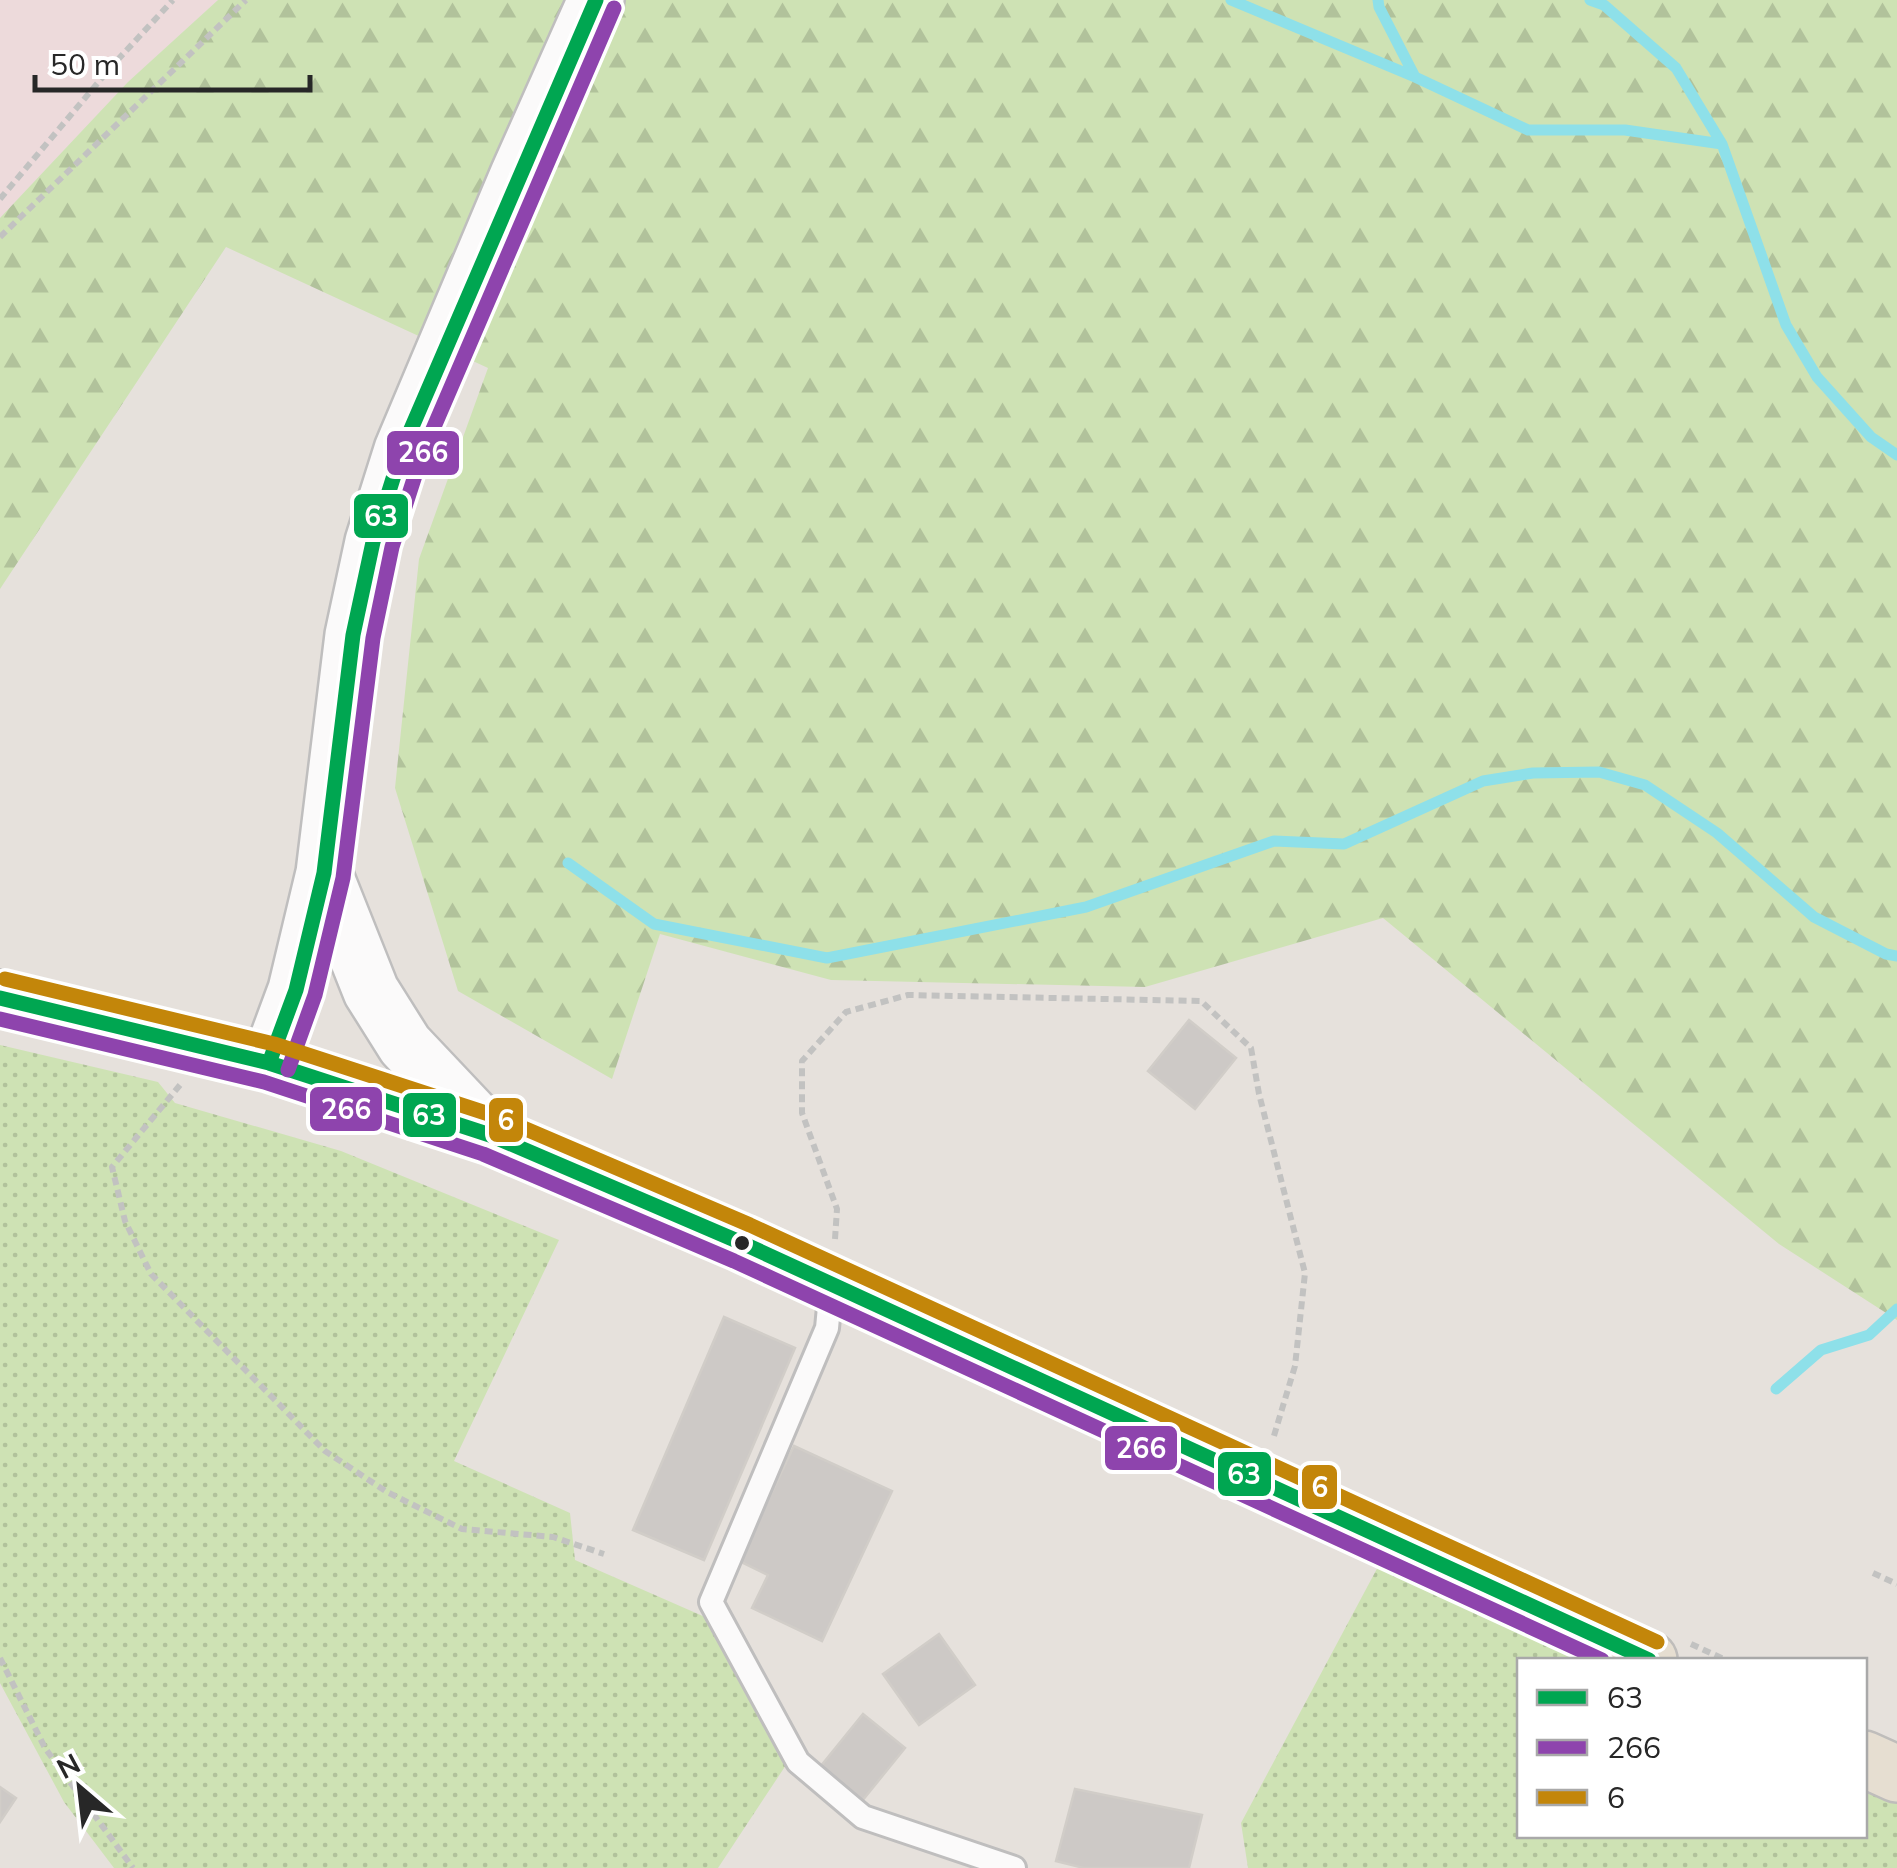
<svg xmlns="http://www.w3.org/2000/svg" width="1897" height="1868" font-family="Mulish,sans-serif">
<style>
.medical{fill:#eddadb}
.grass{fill:url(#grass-dots)}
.forest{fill:url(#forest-firs)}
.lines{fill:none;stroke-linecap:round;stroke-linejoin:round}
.stream{stroke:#8ee0e9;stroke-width:11}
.building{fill:#cdc9c6;stroke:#d1cdc8;stroke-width:2.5}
.lane-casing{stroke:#bfbebe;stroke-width:28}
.secondary-casing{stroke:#bfbebe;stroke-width:60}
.primary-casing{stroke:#bfbdbb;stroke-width:60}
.path{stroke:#c2c2c1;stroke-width:6;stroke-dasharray:8 5;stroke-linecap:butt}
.lane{stroke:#fbfafa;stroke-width:22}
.secondary{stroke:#fbfafa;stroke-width:55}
.primary{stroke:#e6ded1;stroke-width:55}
.bus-1-casing{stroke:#fff;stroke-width:22}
.bus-2-casing{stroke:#fff;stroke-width:22}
.bus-3-casing{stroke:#fff;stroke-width:22}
.bus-1{stroke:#00a651;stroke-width:15}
.bus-2{stroke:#8e44ad;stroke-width:15}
.bus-3{stroke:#c3860a;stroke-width:15}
.bus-dot{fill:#272727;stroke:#fff;stroke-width:4}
.line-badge{stroke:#fff;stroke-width:4}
.badge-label{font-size:28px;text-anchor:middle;font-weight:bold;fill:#fff}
</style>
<defs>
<pattern id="grass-dots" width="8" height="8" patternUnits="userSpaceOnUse" patternTransform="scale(2.5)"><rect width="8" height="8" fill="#cee2b4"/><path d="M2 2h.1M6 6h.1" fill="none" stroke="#b1c29b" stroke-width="1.8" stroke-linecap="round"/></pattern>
<pattern id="forest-firs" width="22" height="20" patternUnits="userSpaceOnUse" patternTransform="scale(2.5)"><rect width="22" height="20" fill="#cee2b4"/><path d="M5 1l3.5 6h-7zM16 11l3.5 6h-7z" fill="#b1c29b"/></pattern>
</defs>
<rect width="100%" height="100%" fill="#e6e1dc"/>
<path class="medical" d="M0,0H218L128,82L0,218Z"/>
<path class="grass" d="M0,1045L158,1082L175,1103L341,1151L559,1240L454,1461L570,1513L575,1560L705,1617L786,1765L718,1868H114L64,1802L0,1683Z
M1380,1563L1590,1660H1520V1836H1864L1865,1788L1897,1803V1868H1248L1241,1823Z"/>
<path class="forest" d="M218,0H1897V1320L1779,1244L1383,918L1145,987L831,980L660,934L612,1079L458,991L395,788L419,559L488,368L226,247L0,589V218L128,82Z"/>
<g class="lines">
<path class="stream" d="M1231,0L1415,77L1528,130H1625L1722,144
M1378,0L1379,7L1415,77
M1590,0L1604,5L1676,68L1722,144L1786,325L1817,377L1871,437L1897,455
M568,863L654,924L827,958L1086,907L1274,841L1344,844L1483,781L1533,773L1599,772L1645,785L1717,833L1814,917L1886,954L1897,956
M1776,1389L1821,1350L1869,1335L1897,1309"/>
</g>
<path class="building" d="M1189,1020L1236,1058L1195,1109L1148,1071Z
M724,1317L795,1348L704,1560L633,1530Z
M794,1446L892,1491L822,1641L752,1608L768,1575L739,1561Z
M939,1634L975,1685L919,1725L883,1674Z
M863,1714L905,1748L862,1801L820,1767Z
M0,1787L16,1798L0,1822Z
M1075,1789L1202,1815L1189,1868H1084L1056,1861Z"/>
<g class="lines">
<g class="lane-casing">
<path id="lane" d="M831,1286L827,1328L711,1602L798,1762L863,1817L1014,1868"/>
</g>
<g class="secondary-casing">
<path id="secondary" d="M324,873L371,991L405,1045L490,1135
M269,1063L296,990L324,873L353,635L373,542L402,450L518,175L596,0"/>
</g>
<g class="primary-casing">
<path id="primary" d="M0,998L269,1063L490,1135L742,1243L1649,1660
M1864,1759L1897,1774"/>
</g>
<path class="path" d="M0,199L112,66L173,0
M0,237L246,0
M180,1085L112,1167L125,1221L151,1274L325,1451L387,1492L462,1529L553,1537L604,1554
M835,1239L837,1209L802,1113V1061L846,1012L908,995L1201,1001L1251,1048L1259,1094L1305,1273L1295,1366L1273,1439
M1873,1573L1897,1584
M1691,1644L1726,1660
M0,1658L45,1748L133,1868"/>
<use href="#lane" class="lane"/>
<use href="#secondary" class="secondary"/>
<use href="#primary" class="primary"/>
<g class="bus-1-casing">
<path id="bus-1" d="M0,998L269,1063L490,1135L742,1243L1649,1660
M269,1063L296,990L324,873L353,635L373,542L402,450L596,0"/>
</g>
<g class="bus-2-casing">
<path id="bus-2" d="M0,1019L264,1082L483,1154L734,1261L1602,1660
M288,1070L315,995L343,878L373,638L392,547L421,457L614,8"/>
</g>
<g class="bus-3-casing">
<path id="bus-3" d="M5,979L274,1044L498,1117L750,1225L1657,1642"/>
</g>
<use href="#bus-1" class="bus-1"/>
<use href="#bus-2" class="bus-2"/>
<use href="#bus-3" class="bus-3"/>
</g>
<circle class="bus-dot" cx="742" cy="1243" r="9"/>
<g class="line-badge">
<rect x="385" y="429" width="76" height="48" rx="10" fill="#8e44ad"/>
<rect x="352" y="492" width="58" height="48" rx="10" fill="#00a651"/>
<rect x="308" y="1085" width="76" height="48" rx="10" fill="#8e44ad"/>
<rect x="401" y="1091" width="57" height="48" rx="10" fill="#00a651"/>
<rect x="487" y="1096" width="38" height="48" rx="10" fill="#c3860a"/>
<rect x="1103" y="1424" width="76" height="48" rx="10" fill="#8e44ad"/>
<rect x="1216" y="1450" width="57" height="48" rx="10" fill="#00a651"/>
<rect x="1300" y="1463" width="39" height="48" rx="10" fill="#c3860a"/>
</g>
<g class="badge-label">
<text x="423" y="462">266</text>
<text x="381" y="526">63</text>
<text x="346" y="1119">266</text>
<text x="429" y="1125">63</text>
<text x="506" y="1130">6</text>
<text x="1141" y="1458">266</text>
<text x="1244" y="1484">63</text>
<text x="1320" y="1497">6</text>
</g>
<rect x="1517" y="1658" width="350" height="180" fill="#ffffff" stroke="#a9a9a9" stroke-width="2.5"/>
<rect x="1537" y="1690" width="50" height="15" fill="#00a651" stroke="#a9a9a9" stroke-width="2.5"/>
<text x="1607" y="1708" font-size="30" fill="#272727">63</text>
<rect x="1537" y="1740" width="50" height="15" fill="#8e44ad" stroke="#a9a9a9" stroke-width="2.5"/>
<text x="1607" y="1758" font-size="30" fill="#272727">266</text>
<rect x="1537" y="1790" width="50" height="15" fill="#c3860a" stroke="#a9a9a9" stroke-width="2.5"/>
<text x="1607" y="1808" font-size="30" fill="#272727">6</text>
<g transform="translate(80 1788) rotate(332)" stroke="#ffffff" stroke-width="8" paint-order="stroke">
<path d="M0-8L18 38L0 25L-18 38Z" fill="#272727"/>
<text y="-15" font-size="28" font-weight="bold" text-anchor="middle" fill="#272727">N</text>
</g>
<path d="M35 75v15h275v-15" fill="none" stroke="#272727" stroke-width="5"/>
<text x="50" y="75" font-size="30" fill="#272727" stroke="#ffffff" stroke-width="8" paint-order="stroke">50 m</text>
</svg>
